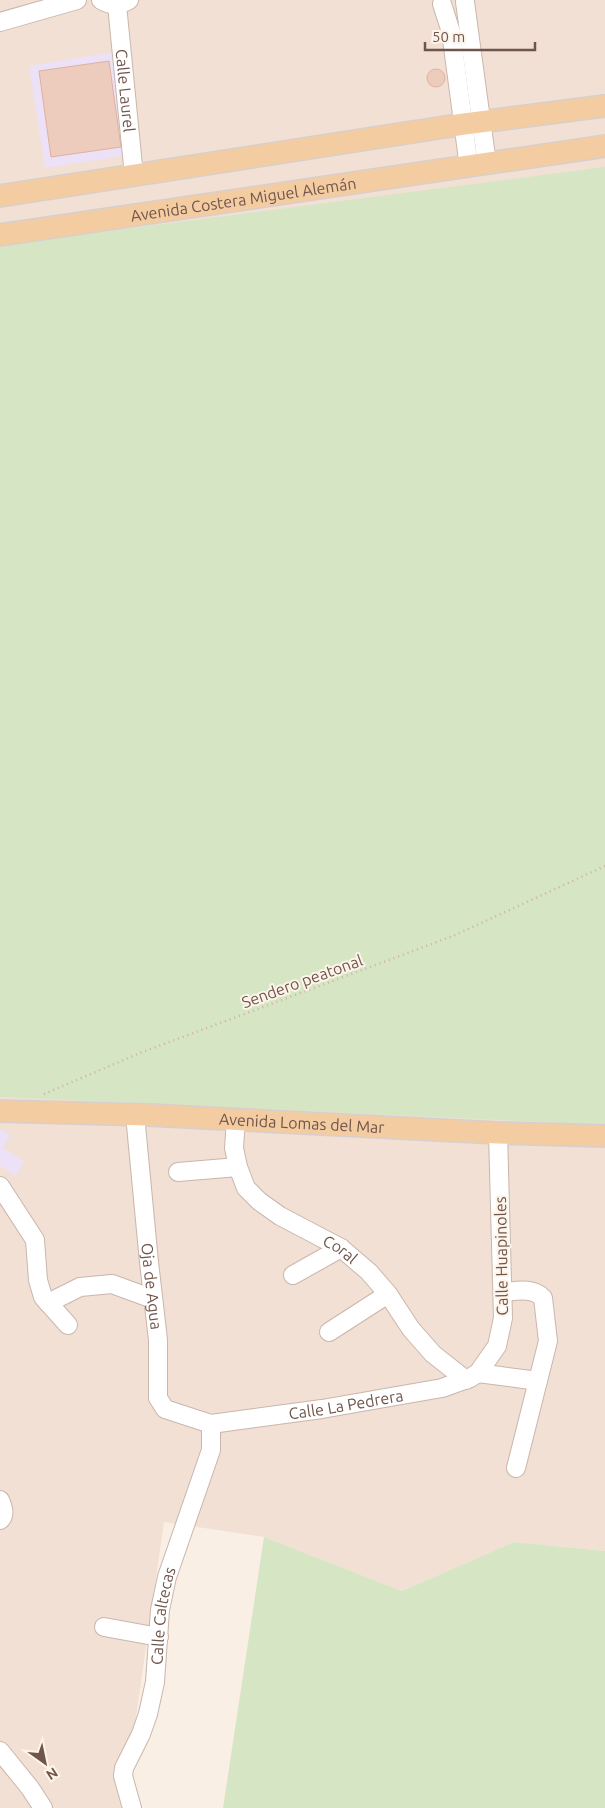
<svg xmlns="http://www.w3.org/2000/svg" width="605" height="1808" font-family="Ubuntu,sans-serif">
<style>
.residential{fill:#f1e0d3}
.education{fill:#ece1f6}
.green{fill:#d6e6c4}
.building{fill:#edccbe;stroke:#deb1a0}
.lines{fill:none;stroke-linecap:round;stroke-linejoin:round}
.minor-casing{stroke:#cab6ac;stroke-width:20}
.major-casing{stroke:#d7cfcd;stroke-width:24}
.path{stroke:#d2afa2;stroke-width:2.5;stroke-dasharray:1 4;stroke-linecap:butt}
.minor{stroke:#fff;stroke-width:18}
.major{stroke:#f4cca2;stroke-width:21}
.labels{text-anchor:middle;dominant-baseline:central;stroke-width:4;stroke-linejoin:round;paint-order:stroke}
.street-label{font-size:16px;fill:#70554c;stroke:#fdf4ea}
</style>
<rect width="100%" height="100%" fill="#faefe4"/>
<path class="residential" d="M0,0H605V1551L514,1542L402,1591L264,1537L164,1522L123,1808H0Z"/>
<path class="education" d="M113,52L129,155L45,168L29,66Z
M0,1129L11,1135L3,1148L24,1161L16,1176L0,1166Z"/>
<path class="green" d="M605,167V1125L0,1097V245Z
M264,1537L402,1591L514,1542L605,1551V1808H223Z"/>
<path class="building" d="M109,61L121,147L51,157L39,71Z
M427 78a9 9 0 1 1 18 0a9 9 0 1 1-18 0Z"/>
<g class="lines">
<g class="minor-casing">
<g id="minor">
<path d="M101,0C111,6 119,6 129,0"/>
<path d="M465,2L487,164"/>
<path d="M442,4L451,32L469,167"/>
<path id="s1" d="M117,5L134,176"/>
<path d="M0,22L77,0"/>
<path id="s2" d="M135,1115L149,1262L158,1340V1398L165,1409L211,1424L322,1409L442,1388L470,1378L478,1373L497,1346L503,1318L498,1133"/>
<path id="s3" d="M236,1119L234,1148L238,1167L246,1188L259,1201L280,1216L341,1248L369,1272L388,1294L411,1329L433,1354L466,1380"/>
<path d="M178,1172L238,1167"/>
<path d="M0,1186L35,1240L38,1280L43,1297L68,1325"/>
<path d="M293,1275L341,1248"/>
<path d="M503,1292C516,1291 533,1287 543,1298L548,1341L516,1468"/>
<path d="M48,1303L80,1287L112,1284L153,1299"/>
<path d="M329,1332L388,1294"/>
<path d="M478,1373L538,1381"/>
<path d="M0,1500C3,1507 6,1515 0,1520"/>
<path d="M104,1627L159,1637"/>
<path d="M0,1751L30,1788L43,1808"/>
<path id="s4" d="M132,1808L123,1776L124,1768L141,1734L148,1714L155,1682L160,1610L167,1577L211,1450V1424"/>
</g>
</g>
<g class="major-casing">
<g id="major">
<path d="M0,196L464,124L605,106"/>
<path id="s5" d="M0,235L605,146"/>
<path id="s6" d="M0,1111L149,1115L498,1133L605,1136"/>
</g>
</g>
<path class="path" d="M44,1094L140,1053L453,936L605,866"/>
<use href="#minor" class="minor"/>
<use href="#major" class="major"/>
</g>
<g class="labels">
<g class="street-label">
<text stroke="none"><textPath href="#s1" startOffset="86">Calle Laurel</textPath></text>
<text stroke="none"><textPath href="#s5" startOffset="246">Avenida Costera Miguel Alemán</textPath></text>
<text transform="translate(302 981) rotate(-20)">Sendero peatonal</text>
<text stroke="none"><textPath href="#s6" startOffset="302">Avenida Lomas del Mar</textPath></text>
<text stroke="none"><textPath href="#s3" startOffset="184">Coral</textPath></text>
<text transform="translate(501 1256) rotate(-91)">Calle Huapinoles</text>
<text stroke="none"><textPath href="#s2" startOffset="172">Oja de Agua</textPath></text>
<text stroke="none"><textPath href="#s2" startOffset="482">Calle La Pedrera</textPath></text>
<text stroke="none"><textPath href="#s4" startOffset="200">Calle Caltecas</textPath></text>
</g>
</g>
<g transform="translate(45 1763) rotate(147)" stroke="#fdf4ea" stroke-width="4" paint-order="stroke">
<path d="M0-4L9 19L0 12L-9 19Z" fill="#70554c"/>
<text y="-8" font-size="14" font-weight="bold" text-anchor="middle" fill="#70554c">N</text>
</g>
<path d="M425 42v8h110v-8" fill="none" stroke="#70554c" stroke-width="2.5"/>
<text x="432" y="42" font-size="15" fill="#70554c" stroke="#fdf4ea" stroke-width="4" paint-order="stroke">50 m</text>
</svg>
